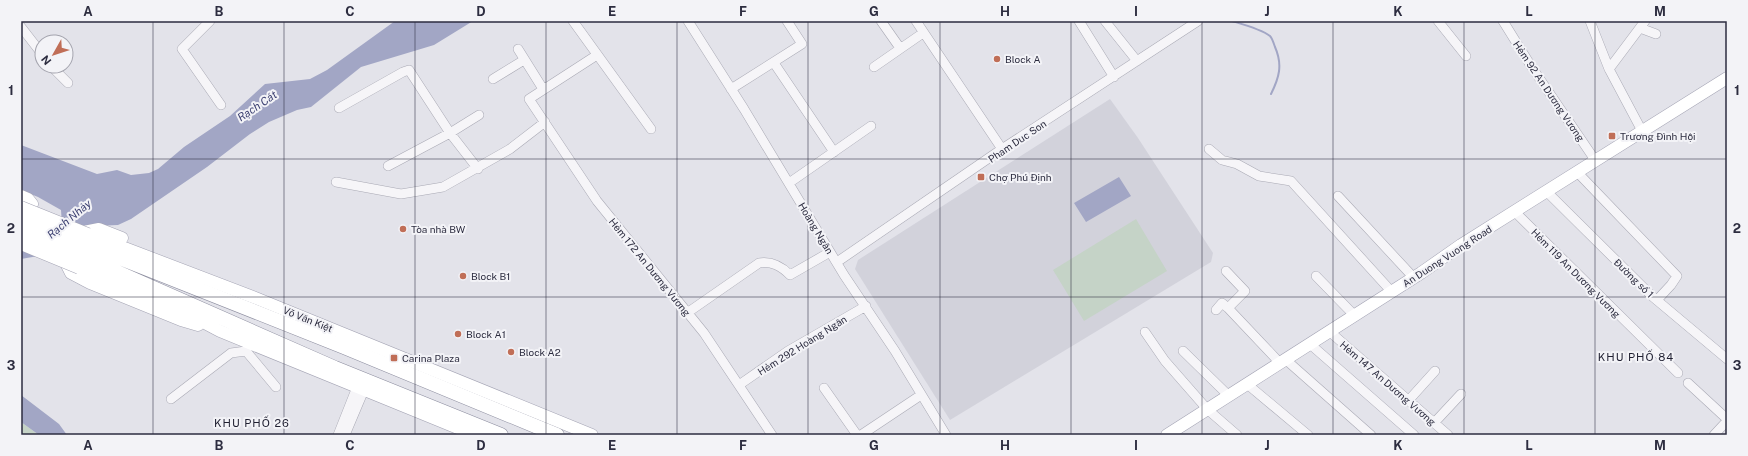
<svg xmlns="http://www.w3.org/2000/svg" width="1748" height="456" font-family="'Public Sans',sans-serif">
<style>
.built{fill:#d2d2db}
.green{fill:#c5d3c7}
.water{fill:#a2a6c5}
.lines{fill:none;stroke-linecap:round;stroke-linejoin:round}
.stream{stroke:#a2a6c5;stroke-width:2}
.minor-casing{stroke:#a9a9b4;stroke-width:10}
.major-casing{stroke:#a4a4b4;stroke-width:13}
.highway-casing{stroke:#8c8d9f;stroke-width:15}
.minor{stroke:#f6f5f8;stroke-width:9}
.major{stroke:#fff;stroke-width:12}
.highway{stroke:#fff;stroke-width:14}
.major-bridge-casing{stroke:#a4a4b4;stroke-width:13;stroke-linecap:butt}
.highway-bridge-casing{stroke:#8c8d9f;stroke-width:15;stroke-linecap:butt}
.major-bridge{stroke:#fff;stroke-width:12}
.highway-bridge{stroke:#fff;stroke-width:14}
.grid{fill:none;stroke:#2d2d40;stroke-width:1;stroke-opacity:0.55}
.poi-dot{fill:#c06e57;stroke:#f3f3f7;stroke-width:1.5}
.labels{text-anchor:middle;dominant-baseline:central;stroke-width:4;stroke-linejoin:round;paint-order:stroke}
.poi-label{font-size:10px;fill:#2d2d40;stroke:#f3f3f7;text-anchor:start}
.street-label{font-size:10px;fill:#2d2d40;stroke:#f3f3f7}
.water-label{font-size:11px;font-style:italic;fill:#3b3f70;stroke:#f3f3f7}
.neighbourhood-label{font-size:11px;letter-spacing:1px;fill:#1f1f31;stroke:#f3f3f7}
.neatline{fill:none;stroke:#2d2d40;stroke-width:1.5}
.grid-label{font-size:13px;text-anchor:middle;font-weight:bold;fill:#2d2d40}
</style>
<rect width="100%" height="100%" fill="#e3e3ea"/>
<path class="built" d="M1110,99L1138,138L1213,253L1211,262L950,420L855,269L858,260Z"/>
<path class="green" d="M1136,219L1167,271L1084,321L1053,270Z
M21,422L39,435H21Z"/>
<path class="water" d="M395,21H473L434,45L361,67L311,107L297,110L269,122L250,134L207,167L131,219L118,225L95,226L44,255L21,259V243L62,225L61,210L38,197L21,190V145L97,174L117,170L131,175L149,173L158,169L184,147L230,116L265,84L310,79L327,70Z
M1119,177L1131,196L1086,222L1074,203Z
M21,395L59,424L67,435H39L21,422Z"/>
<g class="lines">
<path class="stream" d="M1232,21C1242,24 1261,29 1270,36C1272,38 1274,44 1275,47C1283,65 1279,78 1271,94"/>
<g class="minor-casing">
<path id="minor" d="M210,21L182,49L221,105
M573,21L651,129
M688,21L744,109L844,275L895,351L946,435
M881,21L900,48
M916,21L1002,149
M1079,21L1114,77
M1105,21L1137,61
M1438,21L1466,56
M1503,21L1531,66L1595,160
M1590,21L1609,69L1642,131
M21,27L42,54
M1640,28L1656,34
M518,49L543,89
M597,55L529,99L597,201L704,333L772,435
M774,63L834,152
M51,66L68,83
M874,67L923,33
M1609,69L1645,21
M493,79L524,60
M731,89L802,44L787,21
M339,108L403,72L409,70L450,133L478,169
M1209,149L1222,160L1237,164L1259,176L1291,181L1391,291
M388,166L450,133L479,115
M1577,172L1677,276L1671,285L1657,300
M336,182L401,194L443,187L510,149L545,122
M789,183L871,126
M1547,192L1653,297L1727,359
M1338,196L1414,278
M1515,212L1678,373
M837,262L1002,149L1198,21
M1226,271L1245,291L1228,308L1280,363
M1316,276L1354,315
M1216,310L1222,303L1228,308
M687,313L759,263C772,261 781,266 790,275L830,252
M1329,331L1448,435
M1145,332L1165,361L1207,409L1237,435
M1310,344L1414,435
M248,346L246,351L276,387
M1183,351L1229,396
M1285,359L1371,435
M1688,383L1727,419
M1247,384L1308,435
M739,385L788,351L866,306
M824,388L857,435
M171,399L231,353L246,351
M1408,401L1435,371
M1434,423L1461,394
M338,435L357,387
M345,435L364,390
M861,435L921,395
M1714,435L1727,421"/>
</g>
<g class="major-casing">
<path id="major" d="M21,196L28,199L32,204L28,210L21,215
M84,232L99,229L122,238
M88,234L258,299L592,435
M65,256V261L71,273L90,283L181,320L198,325
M79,268L169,304L220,331L475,435
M1167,435L1421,273L1461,245L1727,78"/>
</g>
<g class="highway-casing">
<path id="highway" d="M87,245L344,347L557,435
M83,257L335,368L501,435"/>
</g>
<use href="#minor" class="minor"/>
<use href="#major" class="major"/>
<use href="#highway" class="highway"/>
<g class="major-bridge-casing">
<path id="major-bridge" d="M21,207L88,234
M21,244L79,268"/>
</g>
<g class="highway-bridge-casing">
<path id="highway-bridge" d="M21,218L87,245
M21,232L83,257"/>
</g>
<use href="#major-bridge" class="major-bridge"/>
<use href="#highway-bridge" class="highway-bridge"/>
</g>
<path class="grid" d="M153,21V435M284,21V435M415,21V435M546,21V435M677,21V435M808,21V435M940,21V435M1071,21V435M1202,21V435M1333,21V435M1464,21V435M1595,21V435M21,159H1727M21,297H1727"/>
<g class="poi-dot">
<circle cx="997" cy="59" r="4"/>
<rect x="1608" y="132" width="8" height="8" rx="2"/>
<rect x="977" y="173" width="8" height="8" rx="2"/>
<circle cx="403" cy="229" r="4"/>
<circle cx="463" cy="276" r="4"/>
<circle cx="458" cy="334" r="4"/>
<circle cx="511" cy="352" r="4"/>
<rect x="390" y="354" width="8" height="8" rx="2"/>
</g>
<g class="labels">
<g class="poi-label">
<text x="1005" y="59">Block A</text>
<text x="1620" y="136">Trương Đình Hội</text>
<text x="989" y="177">Chợ Phú Định</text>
<text x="411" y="229">Tòa nhà BW</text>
<text x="471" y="276">Block B1</text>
<text x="466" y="334">Block A1</text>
<text x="519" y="352">Block A2</text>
<text x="402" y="358">Carina Plaza</text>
</g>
<g class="street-label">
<text transform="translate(1549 91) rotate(56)">Hẻm 92 An Dương Vương</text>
<text transform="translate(1017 141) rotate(-34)">Pham Duc Son</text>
<text transform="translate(816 228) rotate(59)">Hoàng Ngân</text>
<text transform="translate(1447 256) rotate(-33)">An Duong Vuong Road</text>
<text transform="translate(650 267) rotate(51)">Hẻm 172 An Dương Vương</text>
<text transform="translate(1576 273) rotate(45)">Hẻm 119 An Dương Vương</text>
<text transform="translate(1634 278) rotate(44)">Đường số 1</text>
<text transform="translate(308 319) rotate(22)">Võ Văn Kiệt</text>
<text transform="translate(802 345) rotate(-32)">Hẻm 292 Hoàng Ngân</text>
<text transform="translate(1388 383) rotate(41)">Hẻm 147 An Dương Vương</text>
</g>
<g class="water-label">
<text transform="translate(257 106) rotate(-34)">Rạch Cát</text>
<text transform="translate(69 219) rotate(-40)">Rạch Nhảy</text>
</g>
<g class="neighbourhood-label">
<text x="1636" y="357">KHU PHỐ 84</text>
<text x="252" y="423">KHU PHỐ 26</text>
</g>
</g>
<rect width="1748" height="456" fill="none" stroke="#f3f3f7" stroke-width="44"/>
<g transform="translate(54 54) rotate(231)"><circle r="19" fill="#f3f3f7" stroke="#a4a4ae"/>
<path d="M0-3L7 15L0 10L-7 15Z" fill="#c06e57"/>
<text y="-6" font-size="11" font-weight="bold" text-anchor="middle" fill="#2d2d40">N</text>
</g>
<rect x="22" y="22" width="1704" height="412" class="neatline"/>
<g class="grid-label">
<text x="88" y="16">A</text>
<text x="219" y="16">B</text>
<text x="350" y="16">C</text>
<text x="481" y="16">D</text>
<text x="612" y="16">E</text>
<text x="743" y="16">F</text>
<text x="874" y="16">G</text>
<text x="1005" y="16">H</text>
<text x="1136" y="16">I</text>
<text x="1267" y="16">J</text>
<text x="1398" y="16">K</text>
<text x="1529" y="16">L</text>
<text x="1660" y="16">M</text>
<text x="11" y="95">1</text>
<text x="1737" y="95">1</text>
<text x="11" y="233">2</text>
<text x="1737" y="233">2</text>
<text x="11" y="370">3</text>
<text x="1737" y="370">3</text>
<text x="88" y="450">A</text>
<text x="219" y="450">B</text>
<text x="350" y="450">C</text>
<text x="481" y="450">D</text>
<text x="612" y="450">E</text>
<text x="743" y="450">F</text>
<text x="874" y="450">G</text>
<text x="1005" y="450">H</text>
<text x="1136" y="450">I</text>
<text x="1267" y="450">J</text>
<text x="1398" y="450">K</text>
<text x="1529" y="450">L</text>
<text x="1660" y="450">M</text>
</g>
</svg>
